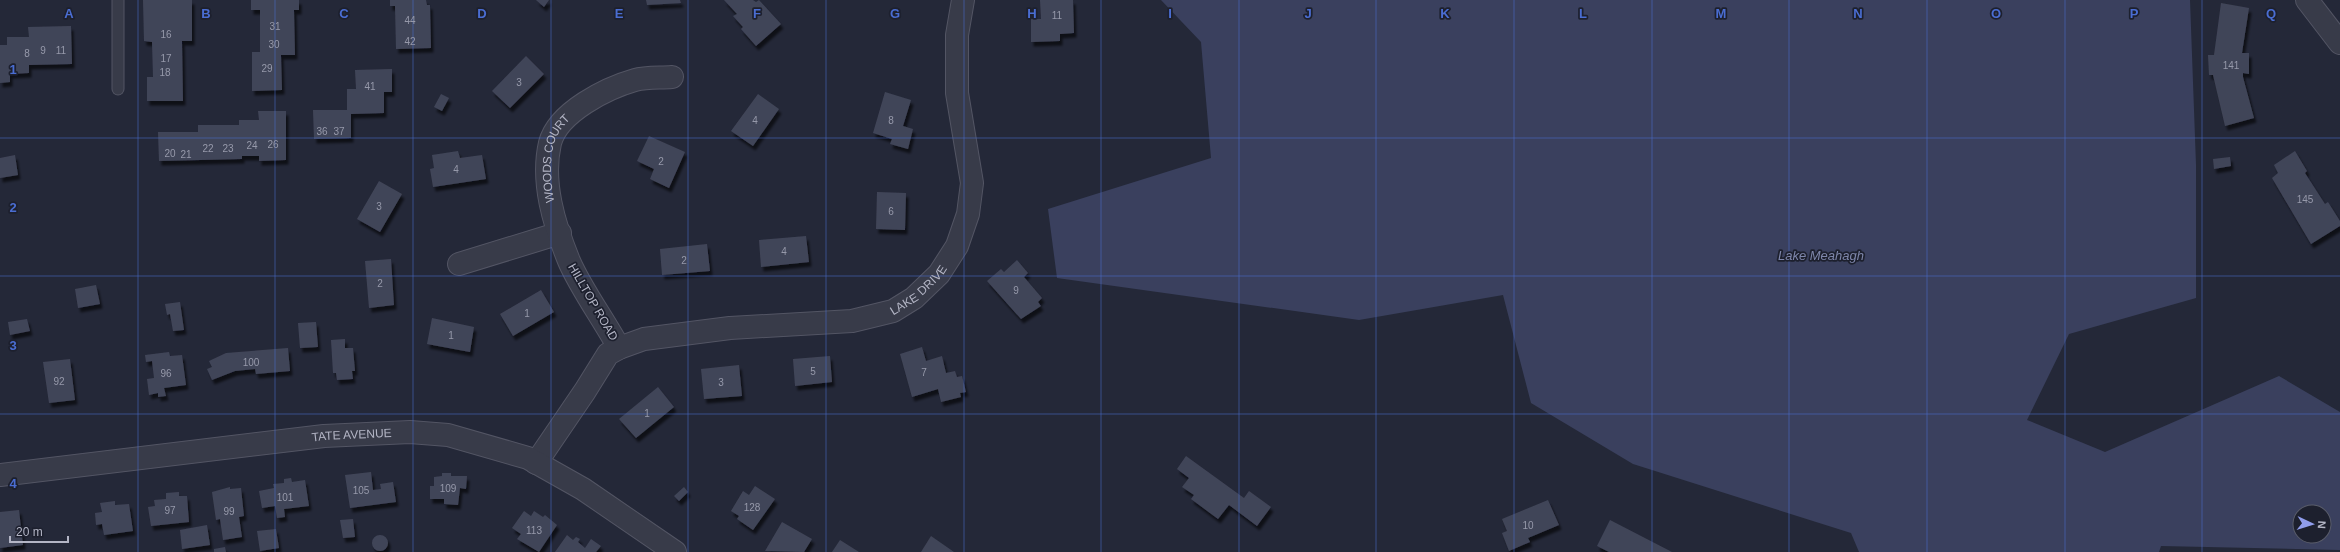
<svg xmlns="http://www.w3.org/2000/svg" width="2340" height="552" font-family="Helvetica,sans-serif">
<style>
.water{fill:#3a405e;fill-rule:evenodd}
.building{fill:#414558;filter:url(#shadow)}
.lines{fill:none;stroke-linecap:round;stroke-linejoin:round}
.service-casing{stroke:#535564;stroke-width:13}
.minor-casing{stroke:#535564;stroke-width:24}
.tertiary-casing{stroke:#535564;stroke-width:24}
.service{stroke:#383b49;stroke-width:11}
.minor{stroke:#383b49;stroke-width:22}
.tertiary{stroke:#383b49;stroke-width:22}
.grid{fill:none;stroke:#4a6dd2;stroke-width:1;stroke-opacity:0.55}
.labels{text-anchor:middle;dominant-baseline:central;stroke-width:3.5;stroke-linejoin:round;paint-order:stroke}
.number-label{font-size:10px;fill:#9699aa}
.street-label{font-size:12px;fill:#b3b5c5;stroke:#1d202e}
.water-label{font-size:13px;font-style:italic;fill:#7e86aa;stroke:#1d202e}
.grid-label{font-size:13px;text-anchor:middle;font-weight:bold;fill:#4a6dd2;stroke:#1d202e;stroke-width:3.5;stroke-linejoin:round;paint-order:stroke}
</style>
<defs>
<filter id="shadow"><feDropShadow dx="2.5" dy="4.5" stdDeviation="1" flood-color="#0009"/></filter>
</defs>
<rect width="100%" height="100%" fill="#242838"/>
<path class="water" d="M1161,0H2190L2196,165V298L2069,334L2027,420L2105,452L2279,376L2340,412V550L2161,546L2159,552H1859L1851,533L1633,464L1531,403L1503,295L1359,320L1057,278L1048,209L1211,158L1201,42ZM2300,512H2324V536H2300Z"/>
<path class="building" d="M143,0H192V41H182L183,101H147V77H153L152,42L144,41Z
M251,0H299V10H294L295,55H281L282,90L252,91V52H260V10H251Z
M390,0H426L427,5H430L431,48L396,49L395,6H390Z
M536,0H549L544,7Z
M646,0H680L681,3L647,5Z
M724,0H753L756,2L759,0L781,24L756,46L741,29L743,27L733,16L737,14Z
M1040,0H1073L1074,33L1060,34V41L1031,42V19H1041Z
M2221,3L2249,8L2242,53H2249V74L2243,73V77L2254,118L2225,126L2213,75H2209L2208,55H2214Z
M71,26L72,64L29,65V73L10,74V82L0,83V45H7V37H29L28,27Z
M526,56L544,74L510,108L492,91Z
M392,69V92H384V113L351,114V138L314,139L313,110H347V89H356L355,70Z
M885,92L911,100L903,126L913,129L908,149L890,144L892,139L873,133Z
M441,94L449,98L442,111L434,107Z
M758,94L779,109L753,146L731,131Z
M258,111H286V160L259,161V156H242V159L159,161L158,132H198V125H239V120H259Z
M649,136L685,152L669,188L650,179L654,169L637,161Z
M458,151L460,158L482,155L486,179L433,187L430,169L434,168L432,155Z
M2295,151L2307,171L2305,173L2325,204L2328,202L2340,221V226L2311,244L2272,178L2278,173L2274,165Z
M15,155L18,175L0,178V158Z
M2230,157L2231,166L2214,169L2213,159Z
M379,181L402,194L380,232L357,219Z
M877,192L906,193L905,230L876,229Z
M806,236L809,262L761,267L759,240Z
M707,244L710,271L662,275L660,249Z
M391,259L394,305L369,308L365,261Z
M1017,260L1028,273L1024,277L1042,298L1038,302L1041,306L1021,319L987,281L1001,269L1004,272Z
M96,285L100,304L78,308L75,289Z
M541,290L554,312L513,336L500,314Z
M180,302L184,330L173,331L170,314L167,315L165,304Z
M432,318L474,327L470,352L427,344Z
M27,319L30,331L10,335L8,322Z
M316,322L318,347L300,348L298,323Z
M345,339V348H353L355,371H352L353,379L337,380L336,373H333L331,340Z
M922,347L926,361L942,356L946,373L955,371L957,377L962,376L966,392L960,393L961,397L941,402L938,389L912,397L900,354Z
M288,348L290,371L256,374L255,369L235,371L212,380L207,369L212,367L209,361L226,353Z
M169,352L170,356L182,355L186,385L164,388L166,396L158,397V393L149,395L147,379L154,378L152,361L146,362L145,355Z
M830,356L832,382L795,386L793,359Z
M70,359L75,400L49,403L43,362Z
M739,365L742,396L704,399L701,369Z
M658,387L674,407L636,438L619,419Z
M1186,456L1244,498L1249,491L1271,507L1257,526L1229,505L1218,519L1191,499L1194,495L1182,487L1189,478L1177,469Z
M371,472L373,490L381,489L380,484L393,482L396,502L350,508L345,475Z
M442,473H451V476H467L466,489L460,488L458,505L444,504V499H430V486H434V477L442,476Z
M291,478L292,482L305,480L309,506L284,509L285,517L277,518L275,506L262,508L259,491L274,488L273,484L284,483V479Z
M755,486L775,499L753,530L737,519L739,516L731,511L743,491L749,495Z
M230,487V489L241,488L244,516L239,517L242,537L223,540L220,519L216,520L212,492Z
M684,487L688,492L679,501L674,496Z
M179,492V496H187L189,522L151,526L148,507L155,506L154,500L166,499V493Z
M1548,500L1559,525L1528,538L1530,542L1509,551L1502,533L1507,531L1502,519Z
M115,501V505L129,504L133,531L104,535L102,524L96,525L95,513L102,512L100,503Z
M19,510L23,545L0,548V512Z
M524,511L531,516L534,511L543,517L545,515L557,525L539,552L517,539L521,534L512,528Z
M353,519L355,537L343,538L340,520Z
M1610,520L1672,552H1609L1597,546Z
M782,522L812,539L804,552L765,551Z
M207,525L210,545L182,549L180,530Z
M276,529L279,548L260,551L257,531Z
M567,535L573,540L576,537L580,539L578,542L585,548L591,539L601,546L596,552H555Z
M372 543a8 8 0 1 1 16 0a8 8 0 1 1-16 0Z
M931,536L954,552H921Z
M840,540L859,552H832Z
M225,547L226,552H214V549Z"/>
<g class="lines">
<g class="service-casing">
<path id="service" d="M118,89V0"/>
</g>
<g class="minor-casing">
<g id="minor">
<path d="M459,264L560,233"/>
<path id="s1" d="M619,348C604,320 581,289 569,261C554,224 541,182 550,143C558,112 607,88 635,80C646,77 660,78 672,77"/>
<path id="s2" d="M536,463L585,391L608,354L619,348L644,339L730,328L852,321L893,311L914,298L939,274L957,246L968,214L972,183L957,93V35L963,0"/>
</g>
</g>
<g class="tertiary-casing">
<g id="tertiary">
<path d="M2307,0L2340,43"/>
<path id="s3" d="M0,475L324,436L410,432L448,435L528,458L583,489L675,552"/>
</g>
</g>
<use href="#service" class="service"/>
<use href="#minor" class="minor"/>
<use href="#tertiary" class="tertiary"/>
</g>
<path class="grid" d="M138,0V552M275,0V552M413,0V552M551,0V552M688,0V552M826,0V552M964,0V552M1101,0V552M1239,0V552M1376,0V552M1514,0V552M1652,0V552M1789,0V552M1927,0V552M2065,0V552M2202,0V552M0,138H2340M0,276H2340M0,414H2340"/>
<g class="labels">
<g class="number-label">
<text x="1057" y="15">11</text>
<text x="410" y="20">44</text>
<text x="275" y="26">31</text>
<text x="166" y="34">16</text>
<text x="410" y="41">42</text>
<text x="274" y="44">30</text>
<text x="43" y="50">9</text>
<text x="61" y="50">11</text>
<text x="27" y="53">8</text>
<text x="166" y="58">17</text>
<text x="2231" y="65">141</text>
<text x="267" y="68">29</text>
<text x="165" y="72">18</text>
<text x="519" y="82">3</text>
<text x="370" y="86">41</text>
<text x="755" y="120">4</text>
<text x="891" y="120">8</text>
<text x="322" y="131">36</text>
<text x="339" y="131">37</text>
<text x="273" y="144">26</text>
<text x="252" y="145">24</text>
<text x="208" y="148">22</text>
<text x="228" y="148">23</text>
<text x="170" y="153">20</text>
<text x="186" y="154">21</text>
<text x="661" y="161">2</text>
<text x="456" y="169">4</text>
<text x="2305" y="199">145</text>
<text x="379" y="206">3</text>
<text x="891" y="211">6</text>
<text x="784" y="251">4</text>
<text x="684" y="260">2</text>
<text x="380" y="283">2</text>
<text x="1016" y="290">9</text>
<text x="527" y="313">1</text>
<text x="451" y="335">1</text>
<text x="251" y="362">100</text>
<text x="813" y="371">5</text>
<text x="924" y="372">7</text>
<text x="166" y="373">96</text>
<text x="59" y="381">92</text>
<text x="721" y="382">3</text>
<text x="647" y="413">1</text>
<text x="448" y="488">109</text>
<text x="361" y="490">105</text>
<text x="285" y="497">101</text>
<text x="752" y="507">128</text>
<text x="170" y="510">97</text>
<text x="229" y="511">99</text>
<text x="1528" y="525">10</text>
<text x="534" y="530">113</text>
</g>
<g class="street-label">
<text stroke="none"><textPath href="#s1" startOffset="208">WOODS COURT</textPath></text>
<text stroke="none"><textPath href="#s2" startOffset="454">LAKE DRIVE</textPath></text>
<text transform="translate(593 302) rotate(60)">HILLTOP ROAD</text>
<text stroke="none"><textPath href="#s3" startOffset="354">TATE AVENUE</textPath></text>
</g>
<g class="water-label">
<text x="1821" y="255">Lake Meahagh</text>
</g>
</g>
<g class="grid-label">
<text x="69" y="18">A</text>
<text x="206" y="18">B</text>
<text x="344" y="18">C</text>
<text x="482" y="18">D</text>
<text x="619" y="18">E</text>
<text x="757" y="18">F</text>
<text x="895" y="18">G</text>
<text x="1032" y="18">H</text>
<text x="1170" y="18">I</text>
<text x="1308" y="18">J</text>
<text x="1445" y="18">K</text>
<text x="1583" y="18">L</text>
<text x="1721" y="18">M</text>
<text x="1858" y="18">N</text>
<text x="1996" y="18">O</text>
<text x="2134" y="18">P</text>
<text x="2271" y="18">Q</text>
<text x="13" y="74">1</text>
<text x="13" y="212">2</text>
<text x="13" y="350">3</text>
<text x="13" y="488">4</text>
</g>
<g transform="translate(2312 524) rotate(94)"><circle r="19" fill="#1d202e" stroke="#595c6a"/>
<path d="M0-3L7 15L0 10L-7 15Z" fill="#909dec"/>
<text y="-6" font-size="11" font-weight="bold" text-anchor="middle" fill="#b3b5c5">N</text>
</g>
<path d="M10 536v6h58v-6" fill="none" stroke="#b3b5c5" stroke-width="2"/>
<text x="16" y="536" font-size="12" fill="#b3b5c5" stroke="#1d202e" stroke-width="3" paint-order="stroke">20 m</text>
</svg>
